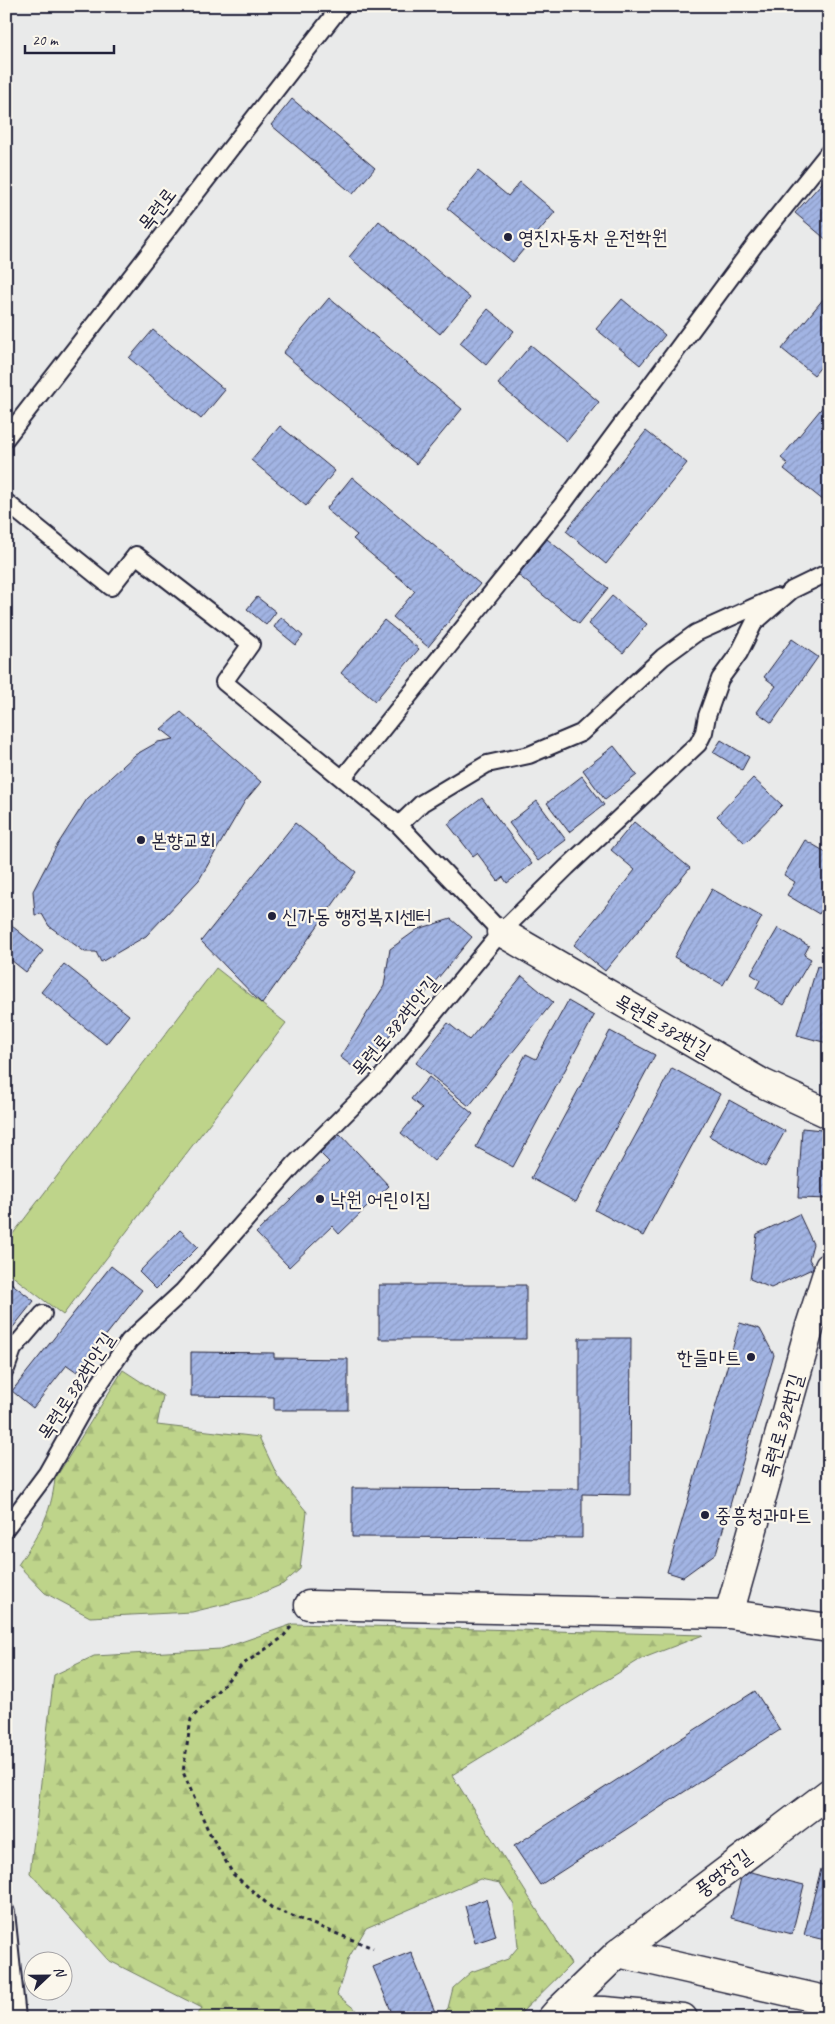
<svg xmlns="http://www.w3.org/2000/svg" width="835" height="2024" font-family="Caveat,'Poor Story',sans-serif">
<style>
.green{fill:#bed48a;stroke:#707b62}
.forest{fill:url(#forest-firs);stroke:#707b62}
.building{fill:url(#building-hatch);stroke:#22223b}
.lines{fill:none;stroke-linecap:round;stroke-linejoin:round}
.lane-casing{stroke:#22223b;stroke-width:20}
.street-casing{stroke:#22223b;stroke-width:31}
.secondary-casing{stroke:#22223b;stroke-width:31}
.path{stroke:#22223b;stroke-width:3;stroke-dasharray:4 4;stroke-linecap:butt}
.lane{stroke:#fbf7ec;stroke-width:16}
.street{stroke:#fbf7ec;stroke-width:28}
.secondary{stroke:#fbf7ec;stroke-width:28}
.poi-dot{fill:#22223b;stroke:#fbf7ec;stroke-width:2}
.labels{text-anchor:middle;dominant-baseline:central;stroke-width:4.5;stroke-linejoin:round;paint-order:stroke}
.street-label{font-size:20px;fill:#22223b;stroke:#fbf7ec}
.poi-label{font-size:20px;fill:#22223b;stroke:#fbf7ec;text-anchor:start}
</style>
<defs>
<pattern id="forest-firs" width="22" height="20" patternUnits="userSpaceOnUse" patternTransform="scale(1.25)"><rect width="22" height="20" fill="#bed48a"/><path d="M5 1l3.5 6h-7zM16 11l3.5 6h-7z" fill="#a3b678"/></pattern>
<pattern id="building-hatch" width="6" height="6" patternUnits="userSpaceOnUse" patternTransform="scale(1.25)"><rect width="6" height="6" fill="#a2b4e3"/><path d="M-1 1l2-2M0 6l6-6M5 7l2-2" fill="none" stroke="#8b9ac4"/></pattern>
</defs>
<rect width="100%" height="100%" fill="#e9eaea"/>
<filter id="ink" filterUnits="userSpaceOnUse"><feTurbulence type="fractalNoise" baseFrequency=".02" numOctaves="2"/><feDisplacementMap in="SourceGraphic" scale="10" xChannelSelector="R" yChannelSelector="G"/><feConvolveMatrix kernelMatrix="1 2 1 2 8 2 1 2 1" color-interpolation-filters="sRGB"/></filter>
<g filter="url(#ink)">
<path class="green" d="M216,968L286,1023L63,1315L6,1271V1243Z"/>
<path class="forest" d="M123,1370L163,1396L157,1425L259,1437L278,1477L307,1512L300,1569L283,1584L250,1598L192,1612L90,1617L45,1593L18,1565C38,1535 51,1516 55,1479Z
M293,1624L703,1635L641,1659L452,1775L571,1964L516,2018H438L448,2008L453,1988L471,1972L508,1959L518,1947L514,1905L500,1883L480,1879L366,1928L348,1959L337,1995L366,2018H195L202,2008L108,1960L30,1873L54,1675L94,1656L221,1649Z"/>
<path class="building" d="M292,99L375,168L353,194L271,125Z
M478,171L508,196L520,182L555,212L513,262L447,208Z
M829,175V242L795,213Z
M379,221L470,298L440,334L349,257Z
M829,292V357L814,375L782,349Z
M329,298L462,409L416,464L283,353Z
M622,299L665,335L640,365L596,329Z
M488,309L514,331L486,365L460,343Z
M153,330L225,390L201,419L129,358Z
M531,345L599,402L567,441L498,384Z
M829,399V505L784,469L788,464L781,458Z
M280,426L335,471L306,506L251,460Z
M646,431L687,463L606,564L566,531Z
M352,477L480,584L428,647L393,617L415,591L353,539L357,535L326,509Z
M547,539L608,588L579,624L518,575Z
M612,596L647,624L623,653L588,624Z
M257,597L276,612L266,625L247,609Z
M281,617L303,636L296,645L274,627Z
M384,620L419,649L375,701L341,673Z
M792,639L818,657L772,723L757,712L776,686L764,677Z
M181,712L261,782L245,801L199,880L146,936L101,962L96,952H85L49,926L42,914L35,915L33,891L56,847L87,799L135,755L158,742L174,739L161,729Z
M721,740L749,757L742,770L713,752Z
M614,746L637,775L605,800L583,770Z
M582,776L604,805L569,832L547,803Z
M753,778L782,805L745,843L717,816Z
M482,798L532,864L507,883L503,877L498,881L477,853L473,856L448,824Z
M537,801L566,840L538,861L509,823Z
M634,822L690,868L605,971L574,945L635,870L611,850Z
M295,823L356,872L262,1004L201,941Z
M805,840L829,854V898L819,914L787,895L795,882L784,875Z
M712,889L762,917L723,985L674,957Z
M451,919L472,937L360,1072L340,1057L384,986L390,949L418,929Z
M12,926L43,951L26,972L6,956V933Z
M778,928L809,946L804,955L811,959L784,1005L756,988L760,980L751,974Z
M64,964L129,1015L106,1044L41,992Z
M817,966L829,969V1047L827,1043L797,1035Z
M522,976L553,1002L469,1106L416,1063L448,1023L469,1040Z
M568,1001L594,1016L513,1167L476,1147L526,1054L536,1059Z
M610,1031L655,1055L576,1202L531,1178Z
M672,1068L720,1094L643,1236L595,1210Z
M429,1077L473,1114L434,1161L401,1133L422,1108L411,1099Z
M729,1100L785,1131L765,1167L709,1136Z
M802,1128L822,1130L829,1142V1199L798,1198Z
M340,1134L389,1186L339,1234L332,1226L289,1267L256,1233L329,1162L320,1153Z
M799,1214L813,1244L809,1259L814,1268L771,1288L750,1279L757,1234Z
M180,1230L198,1247L156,1289L139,1272Z
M111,1266L142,1290L77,1372L67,1365L33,1408L12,1391Z
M6,1279L34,1301L6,1336Z
M379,1285H526V1339H379Z
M740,1323L760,1329L774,1355L716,1553L683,1577L667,1572Z
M579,1338H631L630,1495L582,1494V1538L352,1537V1488L579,1489Z
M191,1352L274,1353V1358L348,1359V1410H274V1397L191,1396Z
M755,1691L780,1730L540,1885L514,1846Z
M821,1869L829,1871V1941L804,1935Z
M743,1870L804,1885L792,1934L731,1918Z
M486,1899L496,1936L475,1943L465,1906Z
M411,1952L435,2012L420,2018H394L373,1967Z"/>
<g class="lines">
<g class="lane-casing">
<path id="lane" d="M6,438L341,6
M6,502L111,587L136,555L251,644L224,682L399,825L501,932
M343,778L562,505L756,243L829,152
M399,825L422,803L487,764L529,755L581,733L663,657L696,633L776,597
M6,1369L13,1349L43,1314
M6,1528L47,1473L87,1402L129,1341L183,1291L294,1165L379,1080L501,932L567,867L698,744L704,732L707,716L720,679L739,653L754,623L792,590L829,572
M6,1912L17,2018"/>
</g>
<g class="street-casing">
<path id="street" d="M501,932L762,1083L829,1114
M309,1605L729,1614L829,1628
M729,1614L810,1326L829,1267
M618,1953L829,2001
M559,2010L618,1953L829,1793"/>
</g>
<g class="secondary-casing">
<path id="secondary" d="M552,2018L559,2010L604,2011L683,2018"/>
</g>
<path class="path" d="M291,1627L282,1638L242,1665L191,1719L183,1772L208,1830L233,1874L272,1908L373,1948"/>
<use href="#lane" class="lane"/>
<use href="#street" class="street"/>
<use href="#secondary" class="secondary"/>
</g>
</g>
<g class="poi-dot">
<circle cx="508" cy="237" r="5"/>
<circle cx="141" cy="840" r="5"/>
<circle cx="272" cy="916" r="5"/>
<circle cx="320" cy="1199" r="5"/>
<circle cx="751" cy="1357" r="5"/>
<circle cx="705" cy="1515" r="5"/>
</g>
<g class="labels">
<g class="street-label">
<text transform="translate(157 209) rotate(-52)">목련로</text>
<text transform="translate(395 1026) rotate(-50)">목련로382번안길</text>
<text transform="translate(663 1026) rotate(30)">목련로382번길</text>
<text transform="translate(76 1386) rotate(-57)">목련로382번안길</text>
<text transform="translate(782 1426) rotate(-74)">목련로382번길</text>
<text transform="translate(723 1873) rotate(-37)">풍영정길</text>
</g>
<g class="poi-label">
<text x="518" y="237">영진자동차 운전학원</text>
<text x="151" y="840">본향교회</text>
<text x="282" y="916">신가동 행정복지센터</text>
<text x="330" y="1199">낙원 어린이집</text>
<text x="741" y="1357" text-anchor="end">한들마트</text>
<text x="715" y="1515">중흥청과마트</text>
</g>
</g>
<rect width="835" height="2024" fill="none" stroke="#fbf7ec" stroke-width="25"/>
<rect x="12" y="12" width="810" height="1999" fill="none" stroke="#22223b" stroke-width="2" filter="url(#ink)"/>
<g transform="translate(48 1976) rotate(68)"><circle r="24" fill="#fbf7ec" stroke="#a4a2a5"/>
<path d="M0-4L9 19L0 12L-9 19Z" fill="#22223b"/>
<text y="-8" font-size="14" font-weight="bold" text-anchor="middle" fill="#22223b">N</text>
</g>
<path d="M25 45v8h89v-8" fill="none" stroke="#22223b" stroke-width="2.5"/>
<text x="32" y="45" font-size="15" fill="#22223b" stroke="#fbf7ec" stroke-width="4" paint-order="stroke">20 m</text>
</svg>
